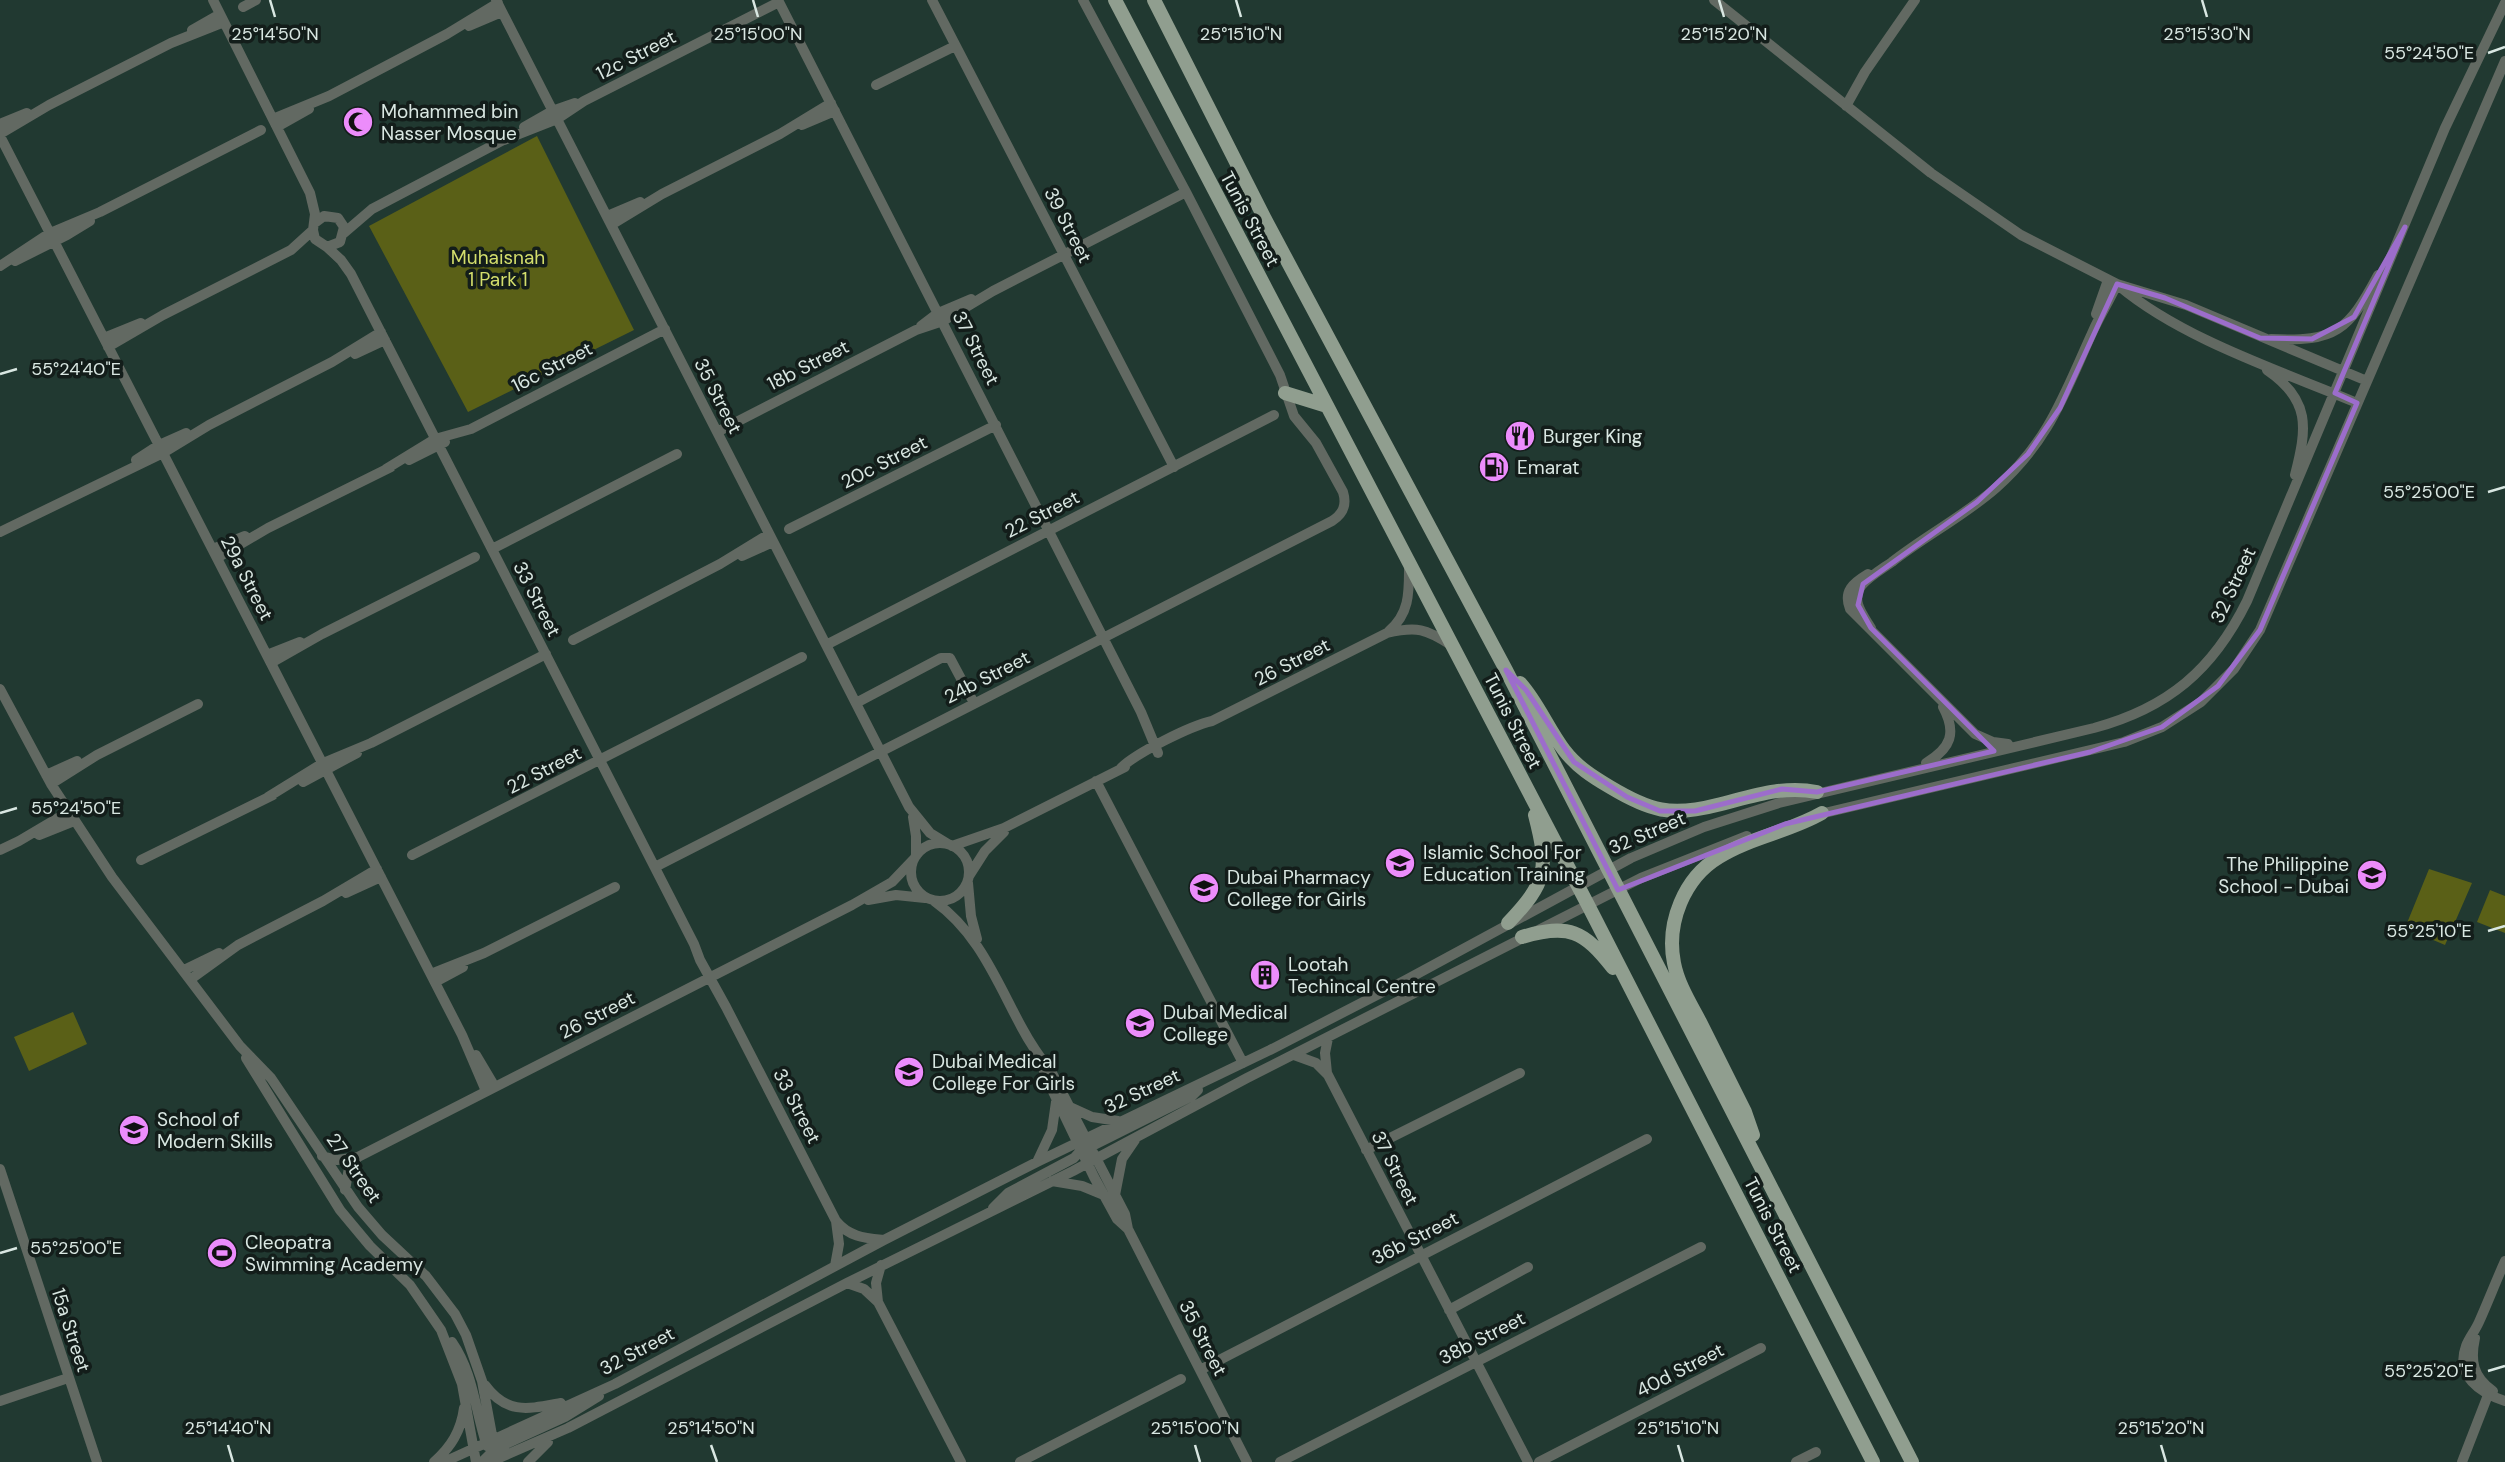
<svg xmlns="http://www.w3.org/2000/svg" width="2505" height="1462" font-family="'DM Sans',sans-serif">
<style>
.green{fill:#5a6017}
.lines{fill:none;stroke-linecap:round;stroke-linejoin:round}
.minor{stroke:#626962;stroke-width:10}
.major{stroke:#909e8f;stroke-width:14}
.marked{fill:none;stroke:#9c6dcb;stroke-width:5;stroke-linejoin:round}
.ticks{fill:none;stroke:#d9e7e2;stroke-width:2.5}
.labels{text-anchor:middle;dominant-baseline:central;stroke-width:7;stroke-linejoin:round;paint-order:stroke}
.street-label{font-size:19px;fill:#d9e7e2;stroke:#131d1a}
.poi-label{font-size:19px;fill:#d9e7e2;stroke:#131d1a;text-anchor:start}
.park-label{font-size:19px;fill:#d3de6c;stroke:#131d1a}
.ticks-label{font-size:18px;text-anchor:middle;fill:#d9e7e2;stroke:#131d1a;stroke-width:7;stroke-linejoin:round;paint-order:stroke}
</style>
<rect width="100%" height="100%" fill="#213931"/>
<path class="green" d="M537,136L634,330L468,412L369,226Z
M2429,869L2472,883L2445,945L2405,928Z
M2490,890L2505,896V933L2477,922Z
M73,1012L87,1044L29,1071L14,1037Z"/>
<g class="lines">
<path class="minor" d="M213,0L310,193L315,214L313,230L315,239L327,247L340,242L344,227L338,218L324,216L316,222
M496,0L909,807L930,833L948,844
M778,0L1141,712L1158,753
M932,0L1174,467
M1714,0L1931,173L2021,235L2117,284L2186,305L2367,381
M243,7L256,0
M469,26L502,12
M192,30L220,14
M876,85L955,46
M1846,106L1865,72L1915,0
M273,119L329,96L447,34L498,3
M0,124L27,113
M802,125L835,111
M277,127L309,109
M524,127L552,111L575,103
M0,134L49,105L171,43L224,22
M0,136L462,1035L486,1091
M504,140L557,119L584,101L779,2
M607,216L640,202
M611,225L662,194L780,134L831,103
M344,233L372,209L507,138
M327,247L341,260L351,274L694,944L700,960L726,1007L836,1221L839,1244L835,1266
M15,261L67,235L90,221
M0,266L50,233L100,212L261,130
M2119,286C2182,339 2281,371 2357,403
M2096,314L2108,280
M921,326L938,313L971,299
M104,338L141,323
M2271,339C2336,342 2348,331 2378,275
M108,347L163,315L291,250L313,230
M355,354L385,340
M2267,370C2311,400 2307,428 2295,475
M717,432L916,330L943,321L993,291L1186,192
M136,460L159,445L186,433
M409,460L445,442
M386,469L435,439L471,429L665,329
M789,529L996,425
M0,532L163,453L209,425L332,362L381,332
M213,549L245,536
M492,549L677,454
M742,556L773,542
M217,558L268,528L391,467
M1868,574C1853,583 1843,591 1850,609L1975,734L1993,742L2008,744
M1871,628C1863,615 1850,600 1862,585C1870,576 1882,569 1892,562C1925,536 1964,516 1996,488C2050,440 2064,394 2093,331C2100,315 2110,300 2117,284
M1389,631C1410,613 1409,592 1409,566
M573,640L720,564L769,534
M826,645L1274,415
M267,655L300,642
M271,663L322,634L475,557
M0,689L51,784L112,877L240,1046L271,1078L358,1207L382,1235L426,1276L455,1314L466,1335L482,1381L497,1462
M856,703L941,658H950L974,703
M1926,763C1951,748 1957,733 1943,707
M1121,768C1136,753 1190,726 1212,721L1387,633C1417,626 1426,629 1451,645
M46,775L77,761
M1096,781L1243,1063
M303,782L357,753
M51,784L97,755L198,704
M268,797L323,763L371,743L546,654
M1816,815L2124,742L2162,727L2201,702L2234,669L2260,630L2505,61
M913,817L916,836V856
M39,835L74,821
M911 872a29 29 0 1 1 58 0a29 29 0 1 1-58 0Z
M952,846L1004,828L1125,767
M0,850L19,841L68,812
M412,855L802,657
M141,860L273,795
M655,867L1332,521C1343,514 1347,505 1343,492L1316,443L1294,416L1280,375L1186,192L1083,0
M969,876L985,851L1004,832
M968,883L971,916L977,939
M346,893L381,877
M868,900L896,895L925,898
M934,901C979,933 997,982 1022,1028C1031,1045 1041,1059 1052,1073L1125,1214L1128,1229L1247,1462
M184,970L219,953
M431,974L484,953L615,887
M191,979L238,945L323,901L377,869
M435,982L463,967
M476,1055L495,1087
M1294,1055L1316,1063L1328,1075L1528,1462
M246,1058L340,1210L370,1246L410,1285L441,1330L462,1384L476,1462
M1042,1065L1046,1077L1094,1177L1117,1219L1128,1229
M1327,1073L1325,1053L1328,1038
M1070,1107L1092,1117L1118,1121
M1366,1150L1520,1073
M1088,1152L1094,1145L1192,1096L1198,1090
M322,1156L337,1160L358,1157L852,905L892,882L914,859
M1037,1162L1052,1130L1056,1102
M0,1169L97,1462
M1052,1181L1082,1186L1104,1195
M345,1190L349,1168L358,1157
M1115,1195L1122,1159L1135,1140
M993,1208L1008,1193L1074,1158L1083,1148
M836,1221C849,1237 865,1238 884,1240
M2505,1261C2496,1281 2488,1302 2479,1322C2475,1331 2469,1338 2466,1346C2455,1376 2480,1393 2505,1401
M881,1265L876,1283L878,1302L961,1462
M847,1283L864,1289L878,1302
M1449,1310L1528,1267
M2475,1338C2470,1361 2473,1377 2493,1391
M452,1342C474,1374 475,1411 487,1446
M1200,1370L1647,1139
M485,1385C507,1415 528,1409 561,1403
M0,1401L68,1378
M434,1462C451,1447 461,1431 464,1408
M444,1462L615,1384L884,1240L1037,1162L1270,1050L1404,981L1631,858L1704,827L1779,803L2094,728C2168,708 2213,670 2247,601L2445,128L2505,3
M482,1462L495,1449L565,1417L599,1396
M490,1462L568,1428L847,1283L1073,1171L1247,1078L1641,878L1747,836
M528,1462L548,1442
M1020,1462L1181,1379
M1280,1462L1701,1247
M1539,1462L1761,1348
M1796,1462L1816,1452
M2462,1462L2488,1395"/>
<path class="major" d="M1115,0L1588,905L1873,1462
M1154,0L1267,223L1506,670L1912,1462
M1285,393L1327,406
M1520,683C1538,703 1548,729 1564,750C1577,767 1593,777 1610,787C1650,811 1671,817 1717,805C1750,797 1782,785 1817,792
M1508,923C1547,882 1549,869 1535,815
M1522,937C1569,923 1584,931 1613,968
M1753,1135L1745,1112C1730,1082 1715,1052 1700,1022C1690,1003 1678,984 1674,963C1666,923 1684,878 1719,857C1751,837 1789,832 1822,813"/>
</g>
<path class="marked" d="M2405,227L2335,393L2357,403L2260,630L2218,686L2162,727L2090,752L1785,824L1618,890L1506,670L1526,690L1574,762L1627,797L1660,811H1695L1782,789L1817,792L1994,751L1871,628L1858,605L1863,584L1977,502L2028,454L2060,408L2117,284L2165,298L2260,338L2312,339L2354,317Z"/>
<path class="ticks" d="M270,0L275,17M753,0L758,17M1236,0L1241,17M1719,0L1724,17M2202,0L2207,17M2488,53L2505,47M0,374L17,369M2488,492L2505,487M0,813L17,808M2488,931L2505,926M0,1253L17,1248M2488,1371L2505,1366M228,1445L233,1462M711,1445L717,1462M1195,1445L1200,1462M1678,1445L1683,1462M2161,1445L2166,1462"/>
<defs>
<g id="mosque-disc" transform="scale(1.575)"><circle r="9.5" fill="#ec8cfb" stroke="#131d1a"/><path d="M3.5-4.9A6 6 0 1 0 3.5 4.9A5 5 0 1 1 3.5-4.9Z" fill="#111"/></g>
<g id="restaurant-disc" transform="scale(1.575)"><circle r="9.5" fill="#ec8cfb" stroke="#131d1a"/><path d="M-5-6h1v4h1v-4h1v4h1v-4h1v5L-1.5 .5V6h-2V.5L-5-1ZM5-6V6H3V1.5H1.5Q1.5-4 5-6Z" fill="#111"/></g>
<g id="fuel-disc" transform="scale(1.575)"><circle r="9.5" fill="#ec8cfb" stroke="#131d1a"/><path d="M-5.5-6h7V0h2V4h1.3V-2.5L3-4.5l.8-.8L6-3V5H2.5V1h-1V6h-7ZM-4.2-4.7v3.2H.2V-4.7Z" fill="#111"/></g>
<g id="school-disc" transform="scale(1.575)"><circle r="9.5" fill="#ec8cfb" stroke="#131d1a"/><path d="M0-5L7-2L0 1L-7-2ZM-4 1L0 2.5L4 1V4Q0 6-4 4Z" fill="#111"/></g>
<g id="university-disc" transform="scale(1.575)"><circle r="9.5" fill="#ec8cfb" stroke="#131d1a"/><path d="M0-5L7-2L0 1L-7-2ZM-4 1L0 2.5L4 1V4Q0 6-4 4Z" fill="#111"/></g>
<g id="building-disc" transform="scale(1.575)"><circle r="9.5" fill="#ec8cfb" stroke="#131d1a"/><path d="M-4-6H4V6H1V3H-1V6H-4ZM-2.5-4.3h1.7v1.8h-1.7ZM.8-4.3h1.7v1.8H.8ZM-2.5-1h1.7V.8h-1.7ZM.8-1h1.7V.8H.8Z" fill="#111"/></g>
<g id="stadium-disc" transform="scale(1.575)"><circle r="9.5" fill="#ec8cfb" stroke="#131d1a"/><path d="M0-5a6.5 5 0 1 0 0 10a6.5 5 0 1 0 0-10ZM-3.5-1.8h7v3.6h-7Z" fill="#111"/></g>
</defs>
<g fill-rule="evenodd">
<use href="#mosque-disc" x="358" y="122"/>
<use href="#restaurant-disc" x="1520" y="436"/>
<use href="#fuel-disc" x="1494" y="467"/>
<use href="#school-disc" x="1400" y="863"/>
<use href="#school-disc" x="2372" y="875"/>
<use href="#university-disc" x="1204" y="888"/>
<use href="#building-disc" x="1265" y="975"/>
<use href="#university-disc" x="1140" y="1023"/>
<use href="#university-disc" x="909" y="1072"/>
<use href="#school-disc" x="134" y="1130"/>
<use href="#stadium-disc" x="222" y="1253"/>
</g>
<g class="labels">
<g class="street-label">
<text transform="translate(636 55) rotate(-27)">12c Street</text>
<text transform="translate(1250 219) rotate(62)">Tunis Street</text>
<text transform="translate(1068 225) rotate(63)">39 Street</text>
<text transform="translate(976 348) rotate(63)">37 Street</text>
<text transform="translate(808 365) rotate(-27)">18b Street</text>
<text transform="translate(552 367) rotate(-27)">16c Street</text>
<text transform="translate(718 396) rotate(63)">35 Street</text>
<text transform="translate(884 462) rotate(-27)">20c Street</text>
<text transform="translate(1042 514) rotate(-27)">22 Street</text>
<text transform="translate(247 578) rotate(63)">29a Street</text>
<text transform="translate(2233 585) rotate(-65)">32 Street</text>
<text transform="translate(537 599) rotate(63)">33 Street</text>
<text transform="translate(1292 662) rotate(-27)">26 Street</text>
<text transform="translate(987 677) rotate(-27)">24b Street</text>
<text transform="translate(1513 721) rotate(63)">Tunis Street</text>
<text transform="translate(544 770) rotate(-27)">22 Street</text>
<text transform="translate(1647 833) rotate(-23)">32 Street</text>
<text transform="translate(597 1015) rotate(-27)">26 Street</text>
<text transform="translate(1142 1091) rotate(-25)">32 Street</text>
<text transform="translate(797 1106) rotate(63)">33 Street</text>
<text transform="translate(354 1168) rotate(55)">27 Street</text>
<text transform="translate(1395 1168) rotate(63)">37 Street</text>
<text transform="translate(1773 1225) rotate(63)">Tunis Street</text>
<text transform="translate(1415 1238) rotate(-27)">36b Street</text>
<text transform="translate(71 1330) rotate(72)">15a Street</text>
<text transform="translate(1203 1338) rotate(63)">35 Street</text>
<text transform="translate(1482 1338) rotate(-27)">38b Street</text>
<text transform="translate(637 1351) rotate(-28)">32 Street</text>
<text transform="translate(1680 1370) rotate(-27)">40d Street</text>
</g>
<g class="poi-label">
<text x="381" y="111">Mohammed bin<tspan x="381" dy="22">Nasser Mosque</tspan></text>
<text x="1543" y="436">Burger King</text>
<text x="1517" y="467">Emarat</text>
<text x="1423" y="852">Islamic School For<tspan x="1423" dy="22">Education Training</tspan></text>
<text x="2349" y="864" text-anchor="end">The Philippine<tspan x="2349" dy="22">School - Dubai</tspan></text>
<text x="1227" y="877">Dubai Pharmacy<tspan x="1227" dy="22">College for Girls</tspan></text>
<text x="1288" y="964">Lootah<tspan x="1288" dy="22">Techincal Centre</tspan></text>
<text x="1163" y="1012">Dubai Medical<tspan x="1163" dy="22">College</tspan></text>
<text x="932" y="1061">Dubai Medical<tspan x="932" dy="22">College For Girls</tspan></text>
<text x="157" y="1119">School of<tspan x="157" dy="22">Modern Skills</tspan></text>
<text x="245" y="1242">Cleopatra<tspan x="245" dy="22">Swimming Academy</tspan></text>
</g>
<g class="park-label">
<text x="498" y="257">Muhaisnah<tspan x="498" dy="22">1 Park 1</tspan></text>
</g>
</g>
<g class="ticks-label">
<text x="275" y="40">25°14'50"N</text>
<text x="758" y="40">25°15'00"N</text>
<text x="1241" y="40">25°15'10"N</text>
<text x="1724" y="40">25°15'20"N</text>
<text x="2207" y="40">25°15'30"N</text>
<text x="2429" y="59">55°24'50"E</text>
<text x="76" y="375">55°24'40"E</text>
<text x="2429" y="498">55°25'00"E</text>
<text x="76" y="814">55°24'50"E</text>
<text x="2429" y="937">55°25'10"E</text>
<text x="76" y="1254">55°25'00"E</text>
<text x="2429" y="1377">55°25'20"E</text>
<text x="228" y="1434">25°14'40"N</text>
<text x="711" y="1434">25°14'50"N</text>
<text x="1195" y="1434">25°15'00"N</text>
<text x="1678" y="1434">25°15'10"N</text>
<text x="2161" y="1434">25°15'20"N</text>
</g>
</svg>
